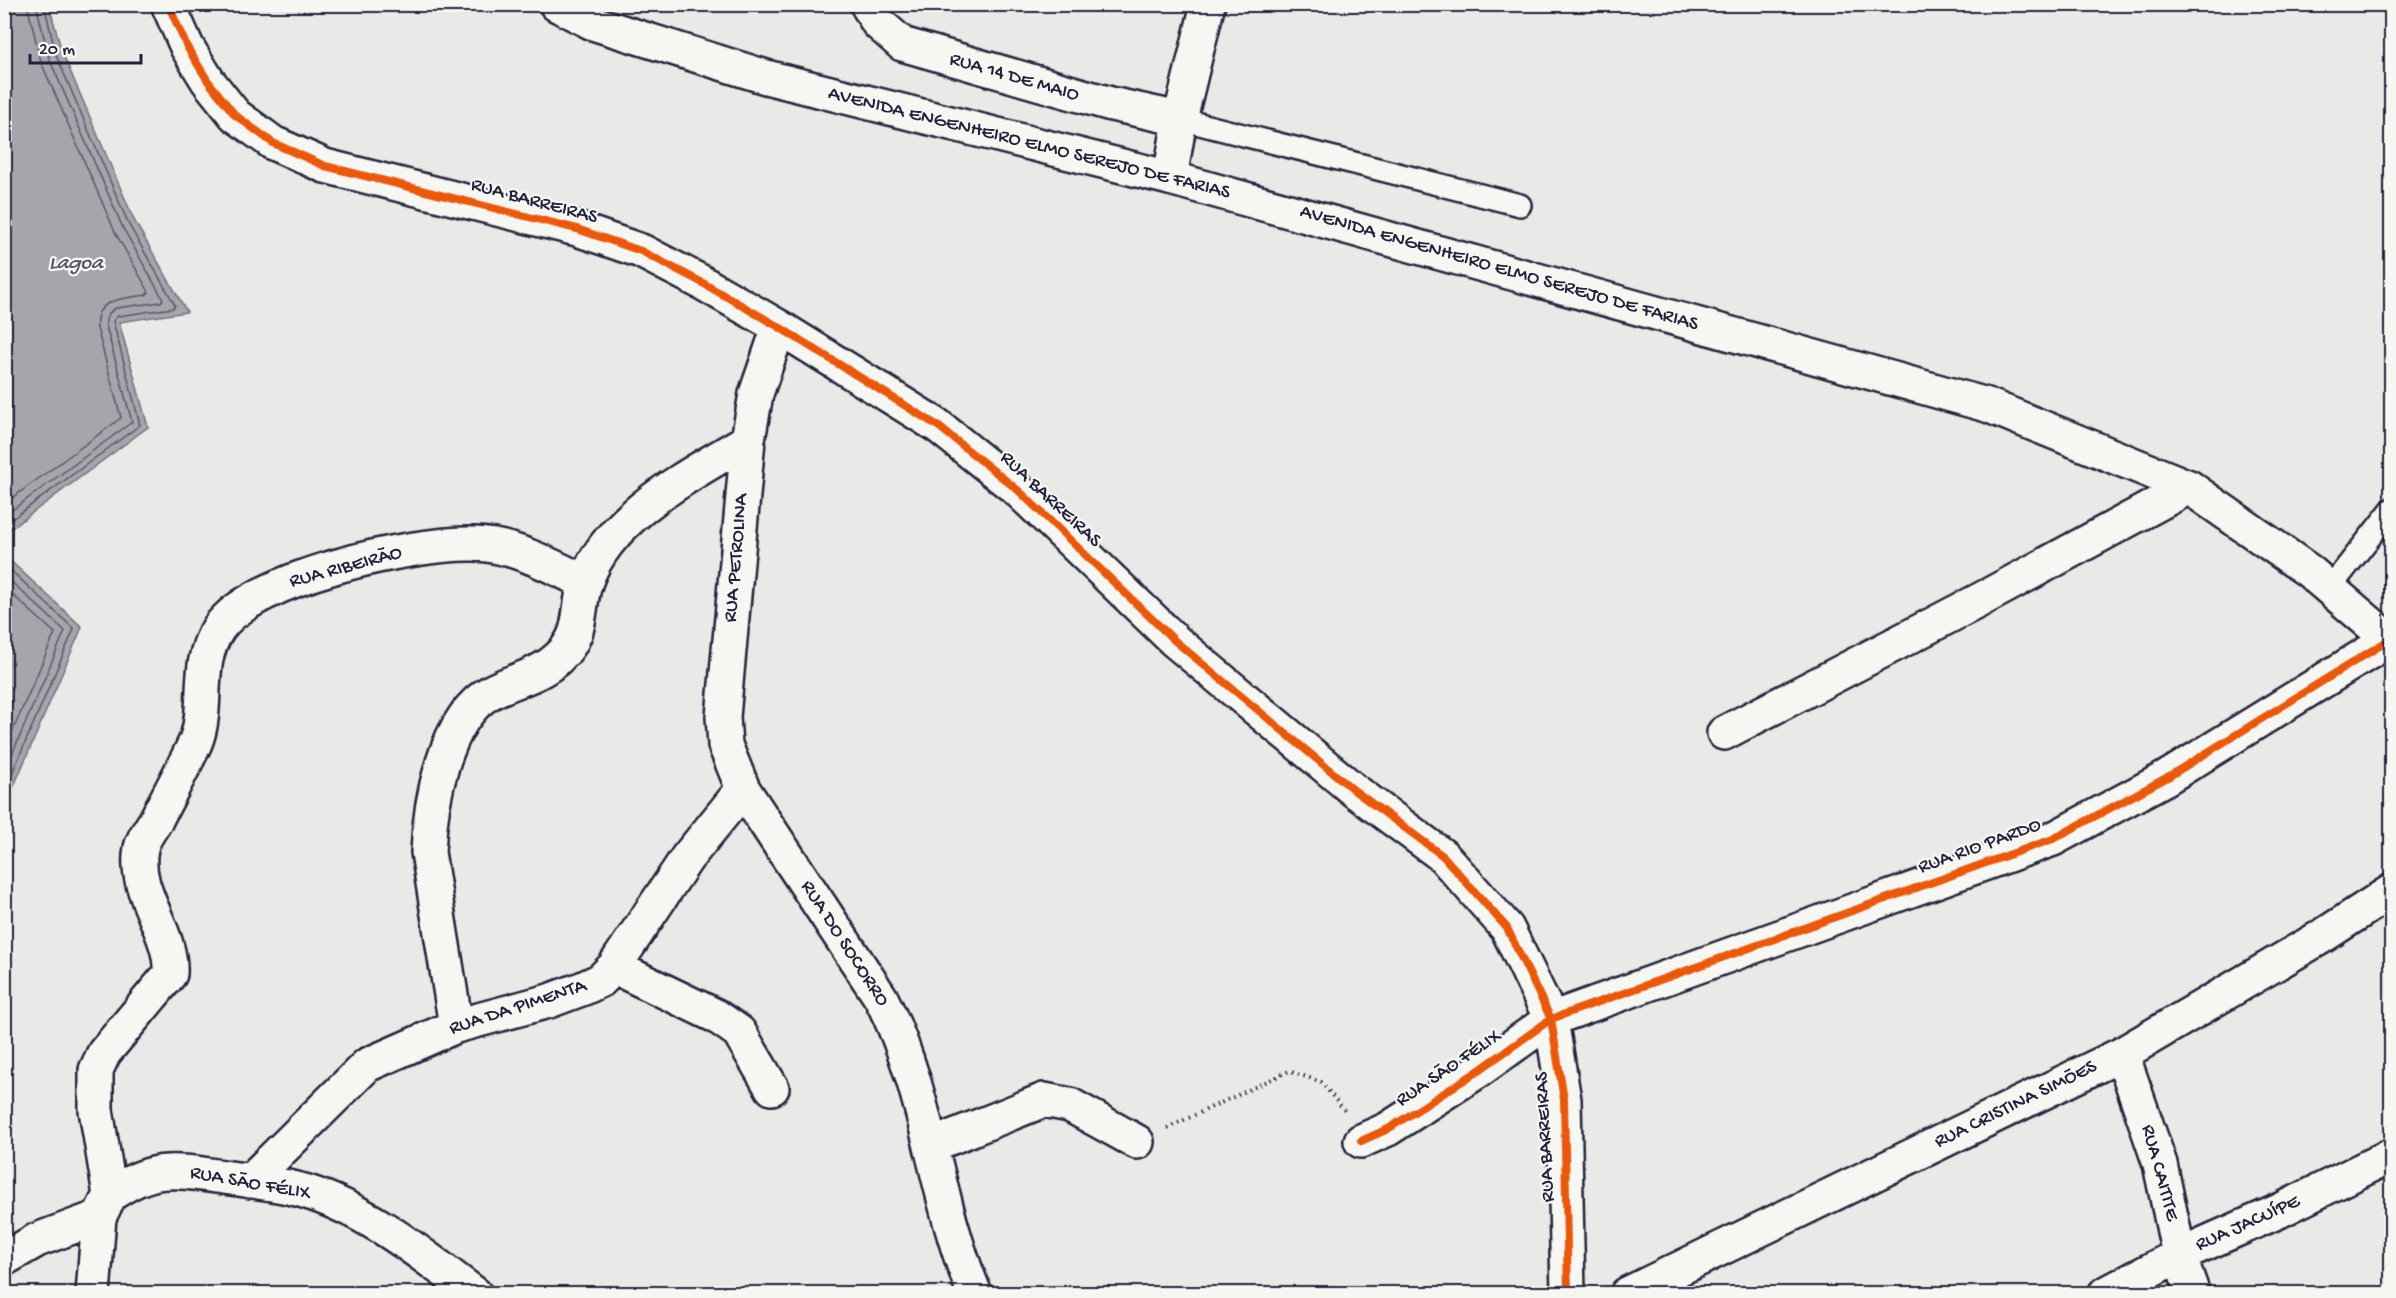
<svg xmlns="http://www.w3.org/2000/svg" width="2396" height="1298" font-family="'Gochi Hand',sans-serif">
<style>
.water{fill:#a5a5ac;stroke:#71717f;stroke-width:1.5}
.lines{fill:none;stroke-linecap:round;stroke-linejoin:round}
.shore{stroke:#565668;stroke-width:1.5}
.service-casing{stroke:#22223b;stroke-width:26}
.minor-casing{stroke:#22223b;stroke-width:38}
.secondary-casing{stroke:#22223b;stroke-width:38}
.path{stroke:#22223b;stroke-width:4;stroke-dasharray:1.5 4.5;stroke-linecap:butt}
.service{stroke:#f6f6f2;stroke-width:21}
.minor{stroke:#f6f6f2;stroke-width:33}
.secondary{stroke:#f6f6f2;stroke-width:33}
.cycleway-casing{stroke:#f6f6f2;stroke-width:11}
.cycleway{stroke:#e8590c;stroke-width:8}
.labels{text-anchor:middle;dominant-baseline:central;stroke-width:4.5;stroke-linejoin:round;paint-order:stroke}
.street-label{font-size:20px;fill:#22223b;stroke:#f6f6f2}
.water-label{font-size:21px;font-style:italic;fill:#565668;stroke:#f6f6f2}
</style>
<rect width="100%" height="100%" fill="#e9e9e7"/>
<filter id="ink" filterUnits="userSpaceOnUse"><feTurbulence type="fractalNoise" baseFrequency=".0167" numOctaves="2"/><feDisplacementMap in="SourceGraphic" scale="12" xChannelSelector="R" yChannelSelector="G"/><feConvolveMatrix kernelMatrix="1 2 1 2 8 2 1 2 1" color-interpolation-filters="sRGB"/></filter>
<g filter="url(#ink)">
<path class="water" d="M5,4L49,5L62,52L135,222L187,312L119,322L148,427L5,533Z
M5,556L82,627L5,807Z"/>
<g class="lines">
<path class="shore" d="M4,504L121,418L97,328C93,298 125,298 146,295L149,292L115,232L41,62L27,4
M4,516L132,422L106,326C105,318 108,312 116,308L161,302L163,299L123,228L49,58L36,4
M4,525L140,425L113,321L118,316L173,308L175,305L129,225L56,55L44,4
M4,564L74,629L4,792
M4,575L65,631L4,773
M4,587L55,633L4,751"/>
<g class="service-casing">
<path id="service" d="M1180,119L1520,205
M2330,588L2392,509"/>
</g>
<g class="minor-casing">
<path id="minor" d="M168,4L187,47L208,81L235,115L273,143L325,166L577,229L641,251L701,282L779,327L938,426L1019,491L1175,641L1355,791L1443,856L1507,928L1551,1019L1564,1100L1568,1294
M867,4L878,23L902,44L1111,104L1180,119
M1170,178L1180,119L1208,4
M779,327L756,394L748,440L723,717L725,745L743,789L881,998C929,1091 934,1198 975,1294
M1724,733L1980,600L2189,487
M614,967L716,1016L739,1032L772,1088
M456,1026L428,852C430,804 444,718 491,692C513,680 540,676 559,657C585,633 576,609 586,581C610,514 691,475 748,440
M2122,1054L2160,1164L2179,1255L2193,1294
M1361,1141L1388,1129L1478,1071L1551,1019L2053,839L2166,778L2389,640
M932,1145L1044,1100L1070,1105L1137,1142
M250,1181L367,1065L456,1026L549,1001L584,988L601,980L614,967L687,858L743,789
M110,1195C153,1165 174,1170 223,1177C249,1181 278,1183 304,1191C368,1210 421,1254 475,1294
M4,1259L37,1240L99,1217
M93,1294L99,1217L110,1195L96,1110V1070L104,1053L170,974C173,931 132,893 141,848C143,838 151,828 156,820C169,794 183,769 195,743C210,707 194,666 218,629C253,577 414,542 475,544C514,545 551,566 585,582
M1627,1294L2122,1054L2321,937L2392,891
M2105,1294L2179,1255L2279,1211L2392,1155"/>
</g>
<g class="secondary-casing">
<path id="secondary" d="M556,4L593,23L766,77L1170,178L1987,405L2189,487L2309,571L2392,642"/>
</g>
<path class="path" d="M1167,1128L1289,1071L1321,1082L1345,1111"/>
<use href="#service" class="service"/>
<use href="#minor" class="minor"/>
<use href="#secondary" class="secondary"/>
<g class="cycleway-casing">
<path id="cycleway" d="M168,4L187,47L208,81L235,115L273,143L325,166L577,229L641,251L701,282L779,327L938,426L1019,491L1175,641L1355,791L1443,856L1507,928L1551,1019L1564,1100L1568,1294
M1361,1141L1388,1129L1478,1071L1551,1019L2053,839L2166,778L2389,640"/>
</g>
<use href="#cycleway" class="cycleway"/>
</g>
</g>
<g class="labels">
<g class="street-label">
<text transform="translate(1014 78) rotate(16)">RUA 14 DE MAIO</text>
<text transform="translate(1029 144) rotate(14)">AVENIDA ENGENHEIRO ELMO SEREJO DE FARIAS</text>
<text transform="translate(534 202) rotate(15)">RUA BARREIRAS</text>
<text transform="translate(1499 269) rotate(16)">AVENIDA ENGENHEIRO ELMO SEREJO DE FARIAS</text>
<text transform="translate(1050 500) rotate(43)">RUA BARREIRAS</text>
<text transform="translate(737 558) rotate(-85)">RUA PETROLINA</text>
<text transform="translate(346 568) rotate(-15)">RUA RIBEIRÃO</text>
<text transform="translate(1980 847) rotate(-20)">RUA RIO PARDO</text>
<text transform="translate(844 944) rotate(57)">RUA DO SOCORRO</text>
<text transform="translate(518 1008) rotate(-18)">RUA DA PIMENTA</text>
<text transform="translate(1449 1069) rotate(-34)">RUA SÃO FÉLIX</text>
<text transform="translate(2016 1105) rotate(-26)">RUA CRISTINA SIMÕES</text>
<text transform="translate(1546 1137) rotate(-93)">RUA BARREIRAS</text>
<text transform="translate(2159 1173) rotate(75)">RUA CAITITE</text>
<text transform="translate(250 1184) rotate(10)">RUA SÃO FÉLIX</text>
<text transform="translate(2248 1224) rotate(-24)">RUA JACUÍPE</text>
</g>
<g class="water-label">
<text x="76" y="264">Lagoa</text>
</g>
</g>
<rect width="2396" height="1298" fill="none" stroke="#f6f6f2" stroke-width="24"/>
<rect x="12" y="12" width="2372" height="1274" fill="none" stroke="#22223b" stroke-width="2" filter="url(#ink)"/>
<path d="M30 54v9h111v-9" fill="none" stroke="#22223b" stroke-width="3"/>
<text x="39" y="54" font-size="18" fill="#22223b" stroke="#f6f6f2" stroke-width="4.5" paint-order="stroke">20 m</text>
</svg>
